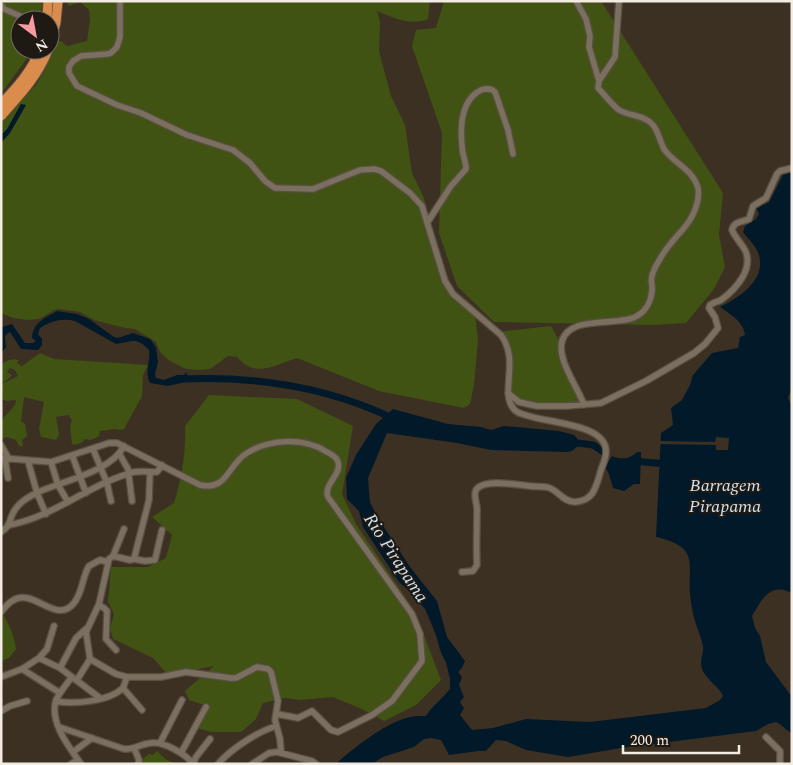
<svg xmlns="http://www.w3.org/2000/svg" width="793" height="765" font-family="Spectral,serif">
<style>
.green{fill:#405313}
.water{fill:#02192a}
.pier{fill:#3c3023}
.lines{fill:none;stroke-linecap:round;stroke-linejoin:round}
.river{stroke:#02192a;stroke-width:7}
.minor-casing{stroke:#594f43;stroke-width:8}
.highway-casing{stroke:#594f43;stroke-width:11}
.minor{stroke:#7b6f5f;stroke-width:5.5}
.highway{stroke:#d98c4b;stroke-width:9}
.labels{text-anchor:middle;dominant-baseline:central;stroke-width:4;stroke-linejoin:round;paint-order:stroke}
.water-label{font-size:18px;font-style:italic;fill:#cee1ef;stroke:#1f1913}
</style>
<rect width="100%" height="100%" fill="#3c3023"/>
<path class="green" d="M1,1H42L41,20H20V50H33L1,94Z
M66,1H430L428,19C411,26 393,18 377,11L380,22L379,51L391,96L405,125L412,173L424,198L426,207V219L445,281L475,314L478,339L474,385L470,404L464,408L379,391L297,358C274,365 256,379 237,357L228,356L210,369L199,370L186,369L170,361L160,352L156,342L135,329L125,328L94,320L80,312L59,309L54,310L39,319L27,320L13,318L1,313V121L36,85L45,69L55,42L61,41L67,46L87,41L90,20L89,10L80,2L69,6Z
M444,1H601L723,193L719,235L725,267L714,289L686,323L654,325L494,322L457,286L439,233L442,133L412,46L416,30L436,28Z
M551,326L562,346V350L583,404L546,405L509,398L510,359L497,332Z
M40,353L54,359L148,365L143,375L142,396L124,429L121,430L115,429L100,431L99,436L91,440L84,439L83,442L75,445L72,444L70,426L72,420L68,415L56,417L59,435L56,440L41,437L39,429L44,402L24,397L21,421L25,424L27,436L22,440L23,447L19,446L16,440L7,437L1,439V421L15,405L16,400L7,401L1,399V384L18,376L15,370L10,368L7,372L12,375L7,380L1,383V365C7,360 11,358 19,360L17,363L22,366Z
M209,395L297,399L353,426L342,494L356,524L415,612L441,680L416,705L384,721L362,709L333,697L300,700L285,698L263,703L256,719L241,732H212L196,728L210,707L189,700L185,691L214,666L168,675L153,658L113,639L110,629L114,614L108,602L111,567H148L166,558L172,535L152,517L174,503C182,477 186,452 185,426Z
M1,612C9,622 14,636 16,649L9,658L1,661Z
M157,751L165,759L177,764H140L145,757L149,754L153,755Z"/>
<path class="water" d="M21,104L26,105L10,133L1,143V135L7,129Z
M792,172V387L788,398L792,406V593C770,582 762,599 752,616L755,628L760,636L766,662L792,697V733C785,730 783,725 776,722L768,724L756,731L621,748L568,757L526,750L506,741L496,740L486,751H478L449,755L441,740L431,738L424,739L414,747L383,757L372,764H336C353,748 383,725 406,718C412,716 420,716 426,716C433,705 442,699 450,689V679L446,663L440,650L436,635L425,609L409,591L399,582L363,527L359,511L347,499L346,478L356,455L376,424L393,409L448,424L481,427L491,430L504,426L559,431L574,435L577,438L578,446L572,451L568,452L491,450L457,443L387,433L368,478L370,502L378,518L410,567L437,601L447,637L465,661L462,668L458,672L462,677L459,685L464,697L460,702L464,708L460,715L472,730L493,728L526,719L590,722L706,708L720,700L723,696C719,687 704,677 702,669C699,659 704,654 703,647C702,638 697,629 695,621C693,615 692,608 691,602C685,566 704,548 656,537L661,433L673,425L671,408L682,400L690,385L693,375L712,353L738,348L740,337L745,335C744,322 730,314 720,307C740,297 766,280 759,255C756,246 748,239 743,232L745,226L756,219L759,214L756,208L769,202L783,175Z
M57,311L77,314L89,319L114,337L118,338L133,333L150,339L156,347L158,362L155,374L156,378L164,380L177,375H184L186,372L190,381L168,386L150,383C144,373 151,360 149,350C136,336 132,342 116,344L75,321C61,318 52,321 40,328L38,334L42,339V345L38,350L21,349L10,332L8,333L5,336L6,347L1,354L2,327L12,324L25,343H33L36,341L32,338C33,322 44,319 57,311Z
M637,452H641L640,484H634L624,491L613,488L609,474L605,467L612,456C622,460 630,459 637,452Z"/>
<path class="pier" d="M716,437L729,438L728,450H716V445L660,444V441L715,442Z"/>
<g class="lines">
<path class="river" d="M182,379C254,376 327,387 392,418
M570,442L593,445L605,453
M633,461L667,464"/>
<g class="minor-casing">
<path id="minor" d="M120,1V37L117,47L111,53L107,54L81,56L73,61L69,67V73L77,86L117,105L141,113L187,135L233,150L250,163L265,181L275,188L313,189L360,170L374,169L381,171L410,193L422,206L445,281L453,294L501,335C520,361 500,391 513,408C517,414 523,414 529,416C549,423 607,424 606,452C606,458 603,464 601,470C599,476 598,482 595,488C592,497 585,501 575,502C562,502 557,488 546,487C541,486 535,487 530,486C519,485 483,478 476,490C473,495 477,503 477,509C477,528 476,546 477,565L473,571L462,572
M576,1L586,19L590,36L589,47L599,81
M1,5L4,9L29,20
M427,223L451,186L466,169C466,161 462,154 462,146C460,126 461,100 481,90C487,88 491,88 495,92L508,130L513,154
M508,393L519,402L537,406H567L601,403L646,381L694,353L705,344L718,328L715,317L709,308L710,305C714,302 717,302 721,300C736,289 754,269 745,250C741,243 735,237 732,230C734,221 742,222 749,219L753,206L766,198L777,174L780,171L792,168
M584,405C578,387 557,361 562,341C570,314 619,327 637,316C646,311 651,301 652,291C653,286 650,281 652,276C653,270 657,264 660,259C672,236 693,227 698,199C698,196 699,191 698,188C692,168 674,164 664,149C660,141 658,131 653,125C645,115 629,116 619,110C611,104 605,95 598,88L599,81L615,57L619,1
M1,445L9,459
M93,449L107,483L111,501
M72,455L86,493
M120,455L128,469L132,501
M1,458L51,462L109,443H117L200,485C228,491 227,465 247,453C269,439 304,437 327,452C331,454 337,457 338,462C342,475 323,484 328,497L412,614L420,634L422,661L392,701L372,715L338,732L331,730L312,711L298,718L277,714
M5,459L8,478
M28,461L37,493L46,514
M51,462L58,485L68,502
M9,525C54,517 89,484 134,472C141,471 149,472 157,472L162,465
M1,532C10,527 9,521 13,513C18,503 27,498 36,493C62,481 111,472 124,446
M113,556L130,560L134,559L149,500L150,472
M134,559L145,561L155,560L162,530
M99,605L104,608L107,611L106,639L116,650
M1,612C4,609 8,603 12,601C33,586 56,626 74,603C83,592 82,577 89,566L100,560L108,562
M39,658L47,649L54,626
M90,659L116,674L127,677H161L186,672L231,678H236L257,667L268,669L271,672L278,701L275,720L280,739L281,752
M60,668L76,638L87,628
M22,669L60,693
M1,677L22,669L39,658L60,668L100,698
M127,677L123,688L142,710
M71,678C66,685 60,692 56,700C49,722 69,747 81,764
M77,680L90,659L86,632L99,604L109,559L113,556L124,529
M56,701C74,705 110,701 123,688
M1,711L10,706L27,701
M59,727L124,749C133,750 141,744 151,743C163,741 186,754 193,764
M766,737L780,751V764
M160,743L182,700
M134,748L139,760L138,764
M73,752L92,738
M181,753L206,707
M71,764L78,760
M193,764L196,757L210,739
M218,764C231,749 257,732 276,726
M252,764L269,753L277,752L312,761L316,764"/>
</g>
<g class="highway-casing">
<path id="highway" d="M47,20L48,1
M50,45L56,22L58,1
M1,104C17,87 31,72 40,50
M1,116C20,95 38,76 48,50"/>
</g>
<use href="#minor" class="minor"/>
<use href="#highway" class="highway"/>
</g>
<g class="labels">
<g class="water-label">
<text x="725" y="485">Barragem<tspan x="725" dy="21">Pirapama</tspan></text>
<text transform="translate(396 558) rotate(57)">Rio Pirapama</text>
</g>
</g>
<rect width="793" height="765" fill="none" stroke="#f3ece3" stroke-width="5"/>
<g transform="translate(35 35) rotate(148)"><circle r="24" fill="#1f1913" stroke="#746d66"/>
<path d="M0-4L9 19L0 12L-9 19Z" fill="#f59b9e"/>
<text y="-8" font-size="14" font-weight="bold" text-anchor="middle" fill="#f3ece3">N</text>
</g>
<path d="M623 745v8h116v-8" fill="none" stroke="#f3ece3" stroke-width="2.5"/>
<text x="630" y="745" font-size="15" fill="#f3ece3" stroke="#1f1913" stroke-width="4" paint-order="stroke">200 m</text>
</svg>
